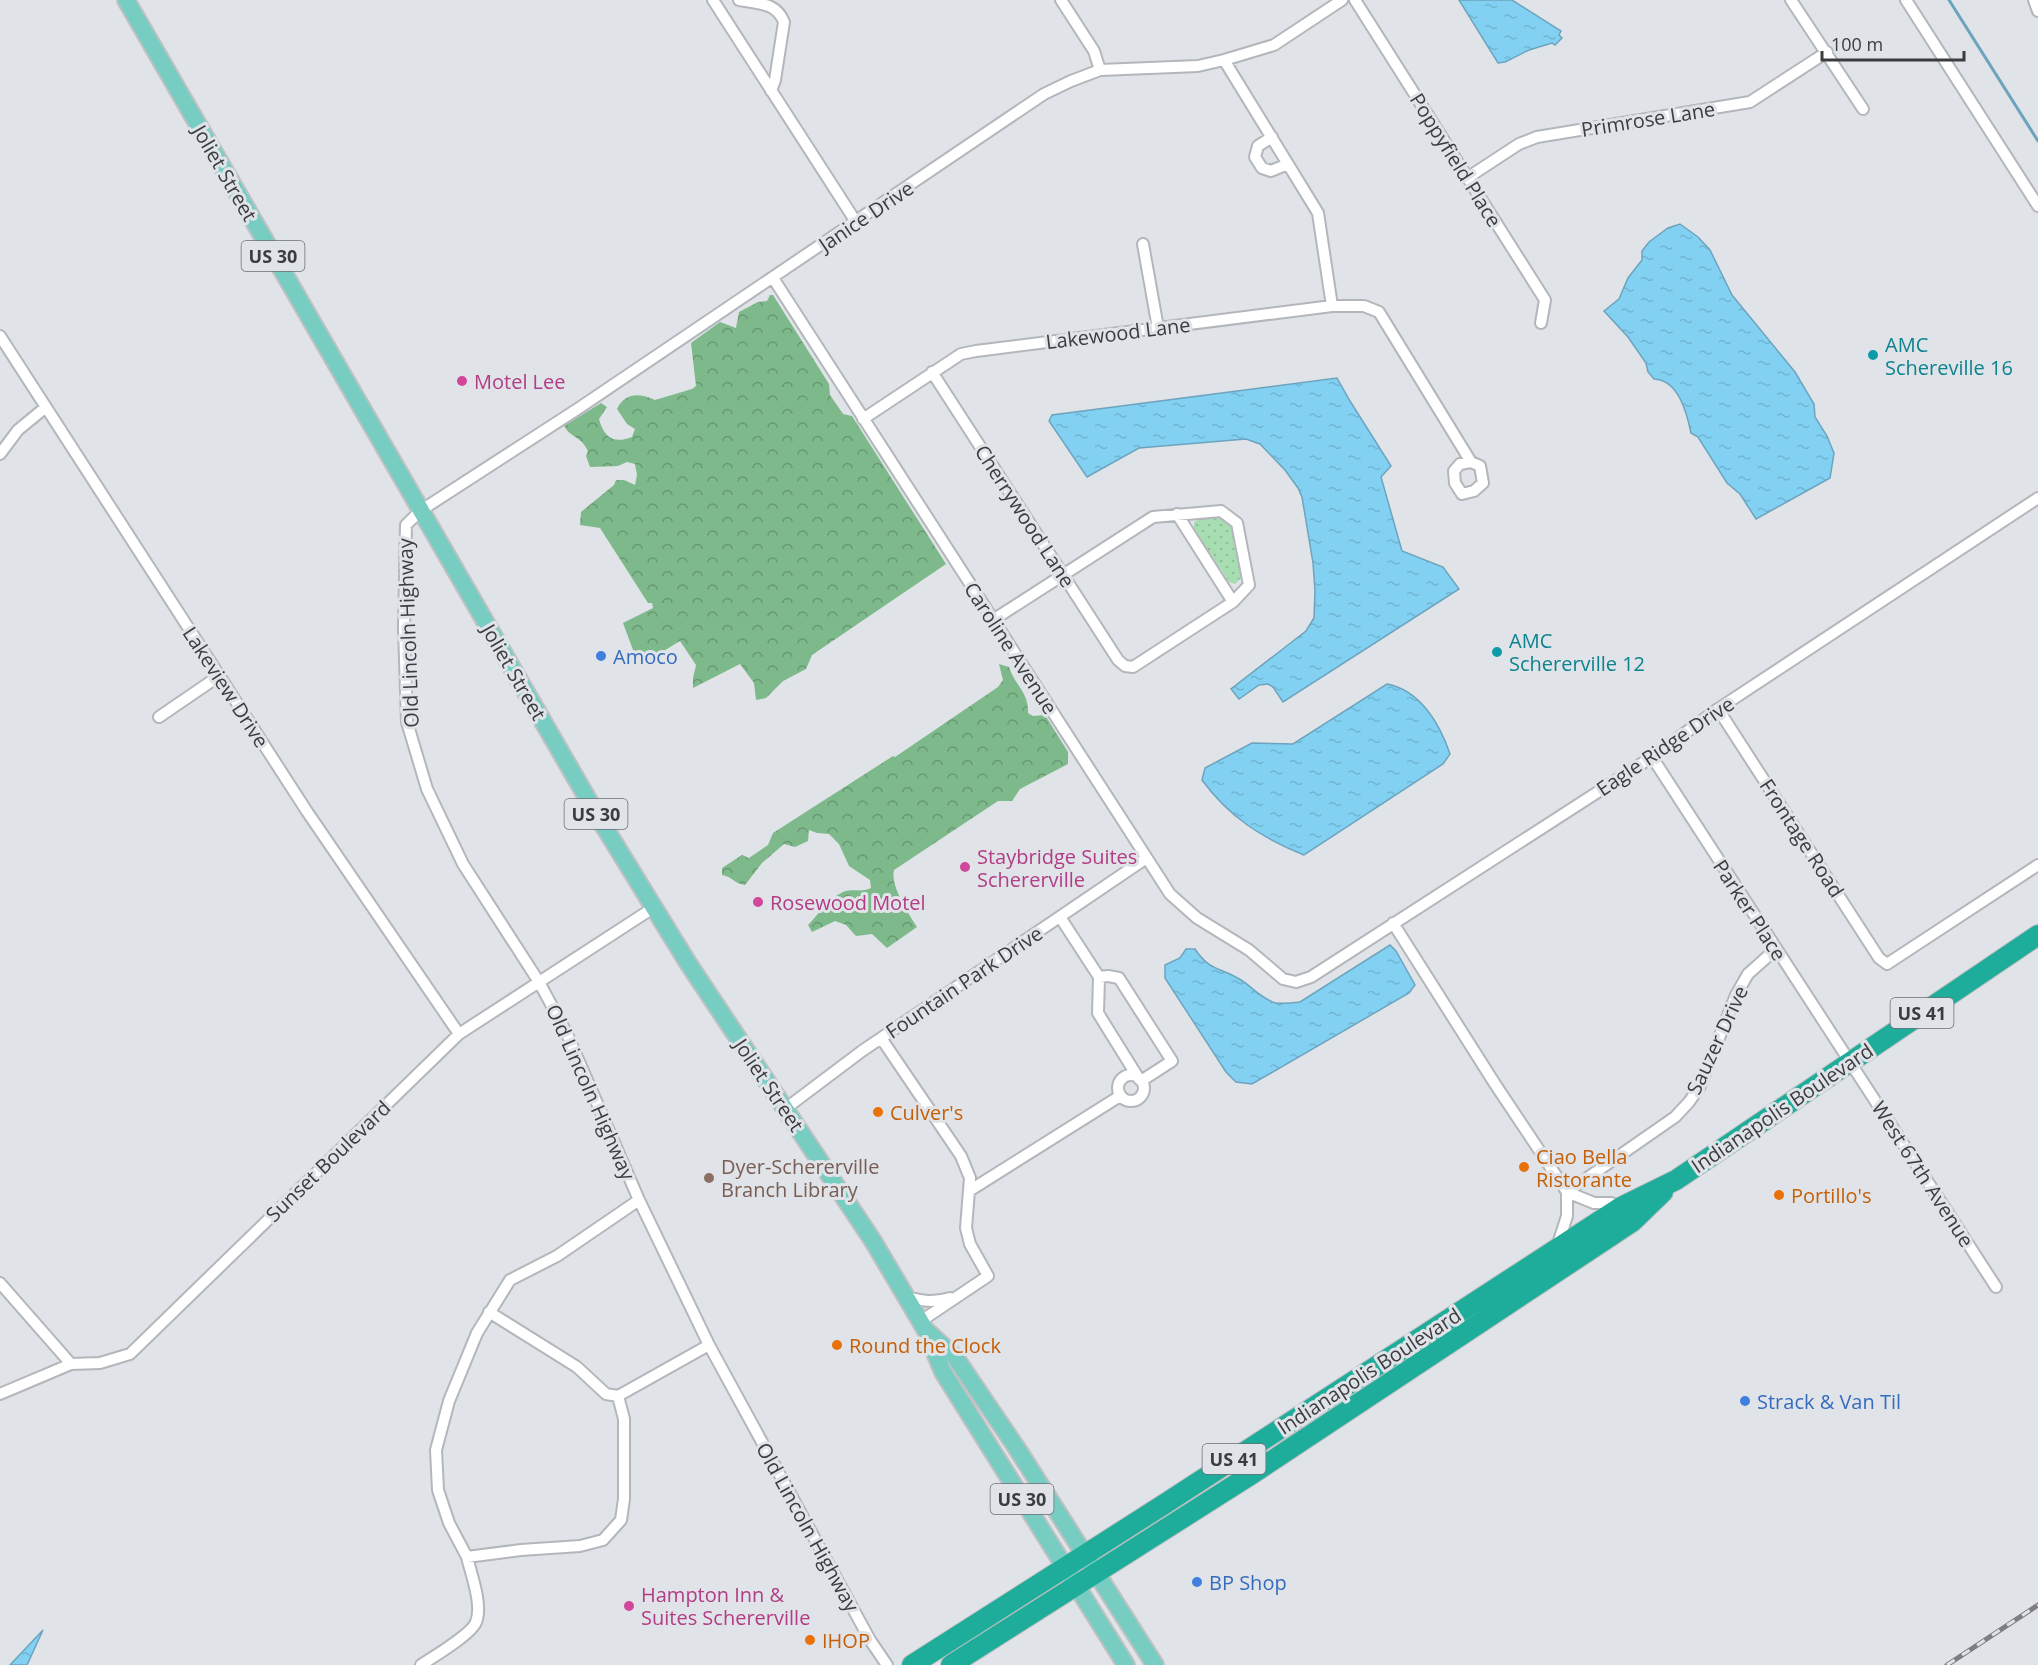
<svg xmlns="http://www.w3.org/2000/svg" width="2038" height="1665" font-family="'Open Sans',sans-serif">
<style>
.grass{fill:url(#grass-dots)}
.forest{fill:url(#forest-crowns)}
.water{fill:url(#water-ripples);stroke:#6da4bd;stroke-width:1.5}
.lines{fill:none;stroke-linecap:round;stroke-linejoin:round}
.stream{stroke:#6da4bd;stroke-width:3}
.street-casing{stroke:#b3b6bb;stroke-width:14}
.primary-casing{stroke:#c0c1c2;stroke-width:20}
.highway-casing{stroke:#c0c1c2;stroke-width:22}
.street{stroke:#fff;stroke-width:10}
.primary{stroke:#78cdc3;stroke-width:16}
.highway{stroke:#1eac9b;stroke-width:20}
.rail-casing{stroke:#7d7e82;stroke-width:5}
.rail{stroke:#e0e3e8;stroke-width:3;stroke-dasharray:9;stroke-linecap:butt}
.culture-dot{fill:#0f9aa8;stroke:#e0e3e8;stroke-width:2}
.hotel-dot{fill:#d1479c;stroke:#e0e3e8;stroke-width:2}
.shop-dot{fill:#3f7fe0;stroke:#e0e3e8;stroke-width:2}
.food-dot{fill:#e8710a;stroke:#e0e3e8;stroke-width:2}
.education-dot{fill:#8d6e63;stroke:#e0e3e8;stroke-width:2}
.labels{text-anchor:middle;dominant-baseline:central;stroke-width:6;stroke-linejoin:round;paint-order:stroke}
.shield{fill:#e0e3e8;stroke:#6c6e72;stroke-width:1.5}
.shield-label{font-size:18px;font-weight:bold;fill:#3b3c3f}
.street-label{font-size:20px;fill:#3b3c3f;stroke:#e0e3e8}
.culture-label{font-size:20px;fill:#0d838f;stroke:#e0e3e8;text-anchor:start}
.hotel-label{font-size:20px;fill:#b23c85;stroke:#e0e3e8;text-anchor:start}
.shop-label{font-size:20px;fill:#366cbe;stroke:#e0e3e8;text-anchor:start}
.food-label{font-size:20px;fill:#c56008;stroke:#e0e3e8;text-anchor:start}
.education-label{font-size:20px;fill:#785e54;stroke:#e0e3e8;text-anchor:start}
</style>
<defs>
<pattern id="grass-dots" width="8" height="8" patternUnits="userSpaceOnUse" patternTransform="scale(1.5)"><rect width="8" height="8" fill="#a6deb2"/><path d="M2 2h.1M6 6h.1" fill="none" stroke="#90bf9a" stroke-width="1.8" stroke-linecap="round"/></pattern>
<pattern id="forest-crowns" width="20" height="18" patternUnits="userSpaceOnUse" patternTransform="scale(1.5)"><rect width="20" height="18" fill="#7db98a"/><path d="M2 6a3 3 0 1 1 6 0M12 15a3 3 0 1 1 6 0" fill="none" stroke="#689872"/></pattern>
<pattern id="water-ripples" width="26" height="14" patternUnits="userSpaceOnUse" patternTransform="scale(1.5)"><rect width="26" height="14" fill="#82d1f3"/><path d="M2 4q2-2 4 0t4 0M15 11q2-2 4 0t4 0" fill="none" stroke="#71b4d1"/></pattern>
</defs>
<rect width="100%" height="100%" fill="#e0e3e8"/>
<path class="grass" d="M1203,518C1214,518 1225,516 1232,526L1241,578L1235,584L1229,582L1194,529V522Z"/>
<path class="forest" d="M770,295H773L829,384L830,395L843,414L852,416L946,564L812,655L806,669L783,681L766,698L756,700L754,683L740,664L693,688V678L696,665L680,641L639,666L623,623L653,608L652,603H648L600,528L580,525L581,512L614,485L616,480H624L635,485L637,475L635,464L627,462L618,466L590,467L586,456L588,451C580,435 573,440 564,426L601,403L607,407L599,419C604,438 614,444 632,437L635,429L627,424L617,409C625,392 640,393 655,400L692,389L696,386L691,343L720,322L736,328L739,312L758,302L767,301Z
M999,664L1009,667C1015,686 1029,692 1028,713L1033,716L1045,715L1068,752V764L1020,789L1012,801H998L894,870C890,886 909,914 917,927L887,948L872,934L856,936L846,925L835,921L812,932L808,925C819,914 829,898 843,892C854,888 860,893 871,888L870,880L849,866L839,844L829,834L817,833L809,830L808,841L795,847L784,844L762,863L745,885C735,884 731,876 722,875V868L742,855L749,858L768,845L773,833L893,756L895,757L998,687L1003,680Z"/>
<path class="water" d="M1459,0H1512L1561,31L1559,35L1562,38L1555,45L1552,43L1529,50L1505,62L1498,63Z
M1680,224L1698,237L1710,250L1732,295L1795,372L1814,404L1815,417L1827,436L1834,453L1830,478L1756,519L1740,494L1727,483L1698,437L1691,433C1687,414 1679,380 1654,379L1648,372L1646,363L1628,337L1604,311L1619,299L1628,278L1642,260V251L1649,242L1668,228Z
M1337,378L1350,401L1391,466L1381,477L1402,551L1443,567L1459,589L1283,702L1273,687L1268,684L1259,685L1239,699L1231,689L1306,631L1314,618L1315,591L1313,563L1302,497L1298,488L1285,470L1260,444L1246,439L1139,448L1087,477L1049,421L1052,415Z
M1387,684C1420,690 1440,724 1450,754L1443,764L1304,855C1262,838 1229,817 1202,780L1205,768L1252,743L1293,744Z
M1390,945L1396,951L1415,985L1409,993L1252,1084L1236,1082L1226,1072L1165,978V965L1180,958L1186,949H1195C1210,972 1221,967 1241,980C1252,987 1263,1000 1276,1003C1284,1004 1292,1003 1300,1002Z
M43,1630L27,1665H10Z"/>
<g class="lines">
<path class="stream" d="M1949,0L2038,141"/>
<g class="street-casing">
<path id="street" d="M713,0L856,222
M739,0C759,4 776,2 784,22L775,80L771,91
M1061,0L1094,51L1100,70
M1355,0L1545,300L1541,323
M1791,0L1863,109
M1906,0L2038,206
M2034,0L2038,11
M1224,60L1318,213L1332,306
M1272,137L1258,146L1255,157L1262,168L1271,171L1288,164
M1467,178L1519,144L1537,137L1750,102L1827,52
M1143,244L1158,328
M773,278L1170,894L1197,918L1249,950L1283,979L1296,982L1311,977L1652,757L1718,709L2038,498
M0,336L306,810L459,1034
M932,372L1118,660L1125,666L1133,667L1233,602L1249,585L1237,523L1221,511L1153,517L993,620
M863,419L961,354L976,351L1332,306H1364L1379,312L1471,462L1480,466L1483,483L1474,491L1462,494L1455,483L1454,471L1460,464L1471,462
M0,454L18,430L46,407
M1177,514L1233,602
M1718,709L1879,958L1887,964L2038,865
M159,717L219,676
M1652,757L1996,1287
M1060,917L1099,977L1108,976L1119,978L1172,1061L1141,1081
M1393,923L1495,1084L1567,1192L1594,1203H1611L1621,1207
M1099,977L1098,1013L1139,1079
M881,1038L961,1156L970,1178L966,1228L970,1244L988,1276L921,1321
M1118 1088a13 13 0 1 1 26 0a13 13 0 1 1-26 0Z
M785,1109L862,1051L1145,859
M969,1191L1120,1096
M1567,1192L1675,1117L1689,1102L1700,1086L1736,995L1748,974L1776,949
M1557,1247L1567,1216V1192
M0,1283L71,1364
M907,1297C922,1301 933,1303 950,1298
M489,1312L577,1367L606,1394L618,1396L624,1419V1499L621,1520L603,1540L580,1546L521,1550L467,1557L449,1523L438,1490L436,1450L449,1401L477,1333L510,1280L557,1256L639,1200
M0,1394L71,1364L100,1363L130,1354L459,1034L653,908
M618,1396L709,1345
M421,1665C433,1657 472,1634 476,1622C483,1605 471,1574 467,1557
M887,1665L870,1640L709,1345L639,1200L567,1034L539,982L463,864L427,789L407,722L404,628L406,525L420,511L579,408L1044,94L1071,81L1100,70L1198,66L1224,60L1274,45L1342,0"/>
</g>
<g class="primary-casing">
<path id="primary" d="M126,0L597,815L688,963L873,1241L925,1329L943,1372L1126,1665
M928,1332L955,1357L1016,1447L1155,1665"/>
</g>
<g class="highway-casing">
<path id="highway" d="M912,1665L1163,1505L1621,1207L1676,1180L2038,935
M951,1665L1252,1474L1632,1222L1663,1192"/>
</g>
<use href="#street" class="street"/>
<use href="#primary" class="primary"/>
<use href="#highway" class="highway"/>
<g class="rail-casing">
<path id="rail" d="M1947,1665L2038,1605"/>
</g>
<use href="#rail" class="rail"/>
</g>
<g class="culture-dot">
<circle cx="1873" cy="355" r="6"/>
<circle cx="1497" cy="652" r="6"/>
</g>
<g class="hotel-dot">
<circle cx="462" cy="381" r="6"/>
<circle cx="965" cy="867" r="6"/>
<circle cx="758" cy="902" r="6"/>
<circle cx="629" cy="1606" r="6"/>
</g>
<g class="shop-dot">
<circle cx="601" cy="656" r="6"/>
<circle cx="1745" cy="1401" r="6"/>
<circle cx="1197" cy="1582" r="6"/>
</g>
<g class="food-dot">
<circle cx="878" cy="1112" r="6"/>
<circle cx="1524" cy="1167" r="6"/>
<circle cx="1779" cy="1195" r="6"/>
<circle cx="837" cy="1345" r="6"/>
<circle cx="810" cy="1640" r="6"/>
</g>
<circle class="education-dot" cx="709" cy="1178" r="6"/>
<g class="labels">
<g class="shield">
<rect x="241.5" y="241" width="63" height="30" rx="4.5"/>
<rect x="564.5" y="799" width="63" height="30" rx="4.5"/>
<rect x="1890.5" y="998" width="63" height="30" rx="4.5"/>
<rect x="1202.5" y="1444" width="63" height="30" rx="4.5"/>
<rect x="990.5" y="1484" width="63" height="30" rx="4.5"/>
</g>
<g class="shield-label">
<text x="273" y="256">US 30</text>
<text x="596" y="814">US 30</text>
<text x="1922" y="1013">US 41</text>
<text x="1234" y="1459">US 41</text>
<text x="1022" y="1499">US 30</text>
</g>
<g class="street-label">
<text transform="translate(1648 119) rotate(-9)">Primrose Lane</text>
<text transform="translate(1456 160) rotate(58)">Poppyfield Place</text>
<text transform="translate(225 173) rotate(60)">Joliet Street</text>
<text transform="translate(866 216) rotate(-34)">Janice Drive</text>
<text transform="translate(1118 333) rotate(-7)">Lakewood Lane</text>
<text transform="translate(1025 516) rotate(57)">Cherrywood Lane</text>
<text transform="translate(408 633) rotate(-92)">Old Lincoln Highway</text>
<text transform="translate(1011 648) rotate(57)">Caroline Avenue</text>
<text transform="translate(514 672) rotate(60)">Joliet Street</text>
<text transform="translate(226 687) rotate(57)">Lakeview Drive</text>
<text transform="translate(1665 746) rotate(-34)">Eagle Ridge Drive</text>
<text transform="translate(1802 838) rotate(57)">Frontage Road</text>
<text transform="translate(1750 910) rotate(57)">Parker Place</text>
<text transform="translate(964 982) rotate(-34)">Fountain Park Drive</text>
<text transform="translate(1717 1040) rotate(-65)">Sauzer Drive</text>
<text transform="translate(769 1085) rotate(56)">Joliet Street</text>
<text transform="translate(591 1092) rotate(66)">Old Lincoln Highway</text>
<text transform="translate(1782 1108) rotate(-34)">Indianapolis Boulevard</text>
<text transform="translate(328 1161) rotate(-44)">Sunset Boulevard</text>
<text transform="translate(1923 1174) rotate(57)">West 67th Avenue</text>
<text transform="translate(1369 1371) rotate(-33)">Indianapolis Boulevard</text>
<text transform="translate(808 1527) rotate(61)">Old Lincoln Highway</text>
</g>
<g class="culture-label">
<text x="1885" y="344">AMC<tspan x="1885" dy="23">Schereville 16</tspan></text>
<text x="1509" y="640">AMC<tspan x="1509" dy="23">Schererville 12</tspan></text>
</g>
<g class="hotel-label">
<text x="474" y="381">Motel Lee</text>
<text x="977" y="856">Staybridge Suites<tspan x="977" dy="23">Schererville</tspan></text>
<text x="770" y="902">Rosewood Motel</text>
<text x="641" y="1594">Hampton Inn &amp;<tspan x="641" dy="23">Suites Schererville</tspan></text>
</g>
<g class="shop-label">
<text x="613" y="656">Amoco</text>
<text x="1757" y="1401">Strack &amp; Van Til</text>
<text x="1209" y="1582">BP Shop</text>
</g>
<g class="food-label">
<text x="890" y="1112">Culver's</text>
<text x="1536" y="1156">Ciao Bella<tspan x="1536" dy="23">Ristorante</tspan></text>
<text x="1791" y="1195">Portillo's</text>
<text x="849" y="1345">Round the Clock</text>
<text x="822" y="1640">IHOP</text>
</g>
<g class="education-label">
<text x="721" y="1166">Dyer-Schererville<tspan x="721" dy="23">Branch Library</tspan></text>
</g>
</g>
<path d="M1822 51v9h142v-9" fill="none" stroke="#3b3c3f" stroke-width="3"/>
<text x="1831" y="51" font-size="18" fill="#3b3c3f" stroke="#e0e3e8" stroke-width="4.5" paint-order="stroke">100 m</text>
</svg>
